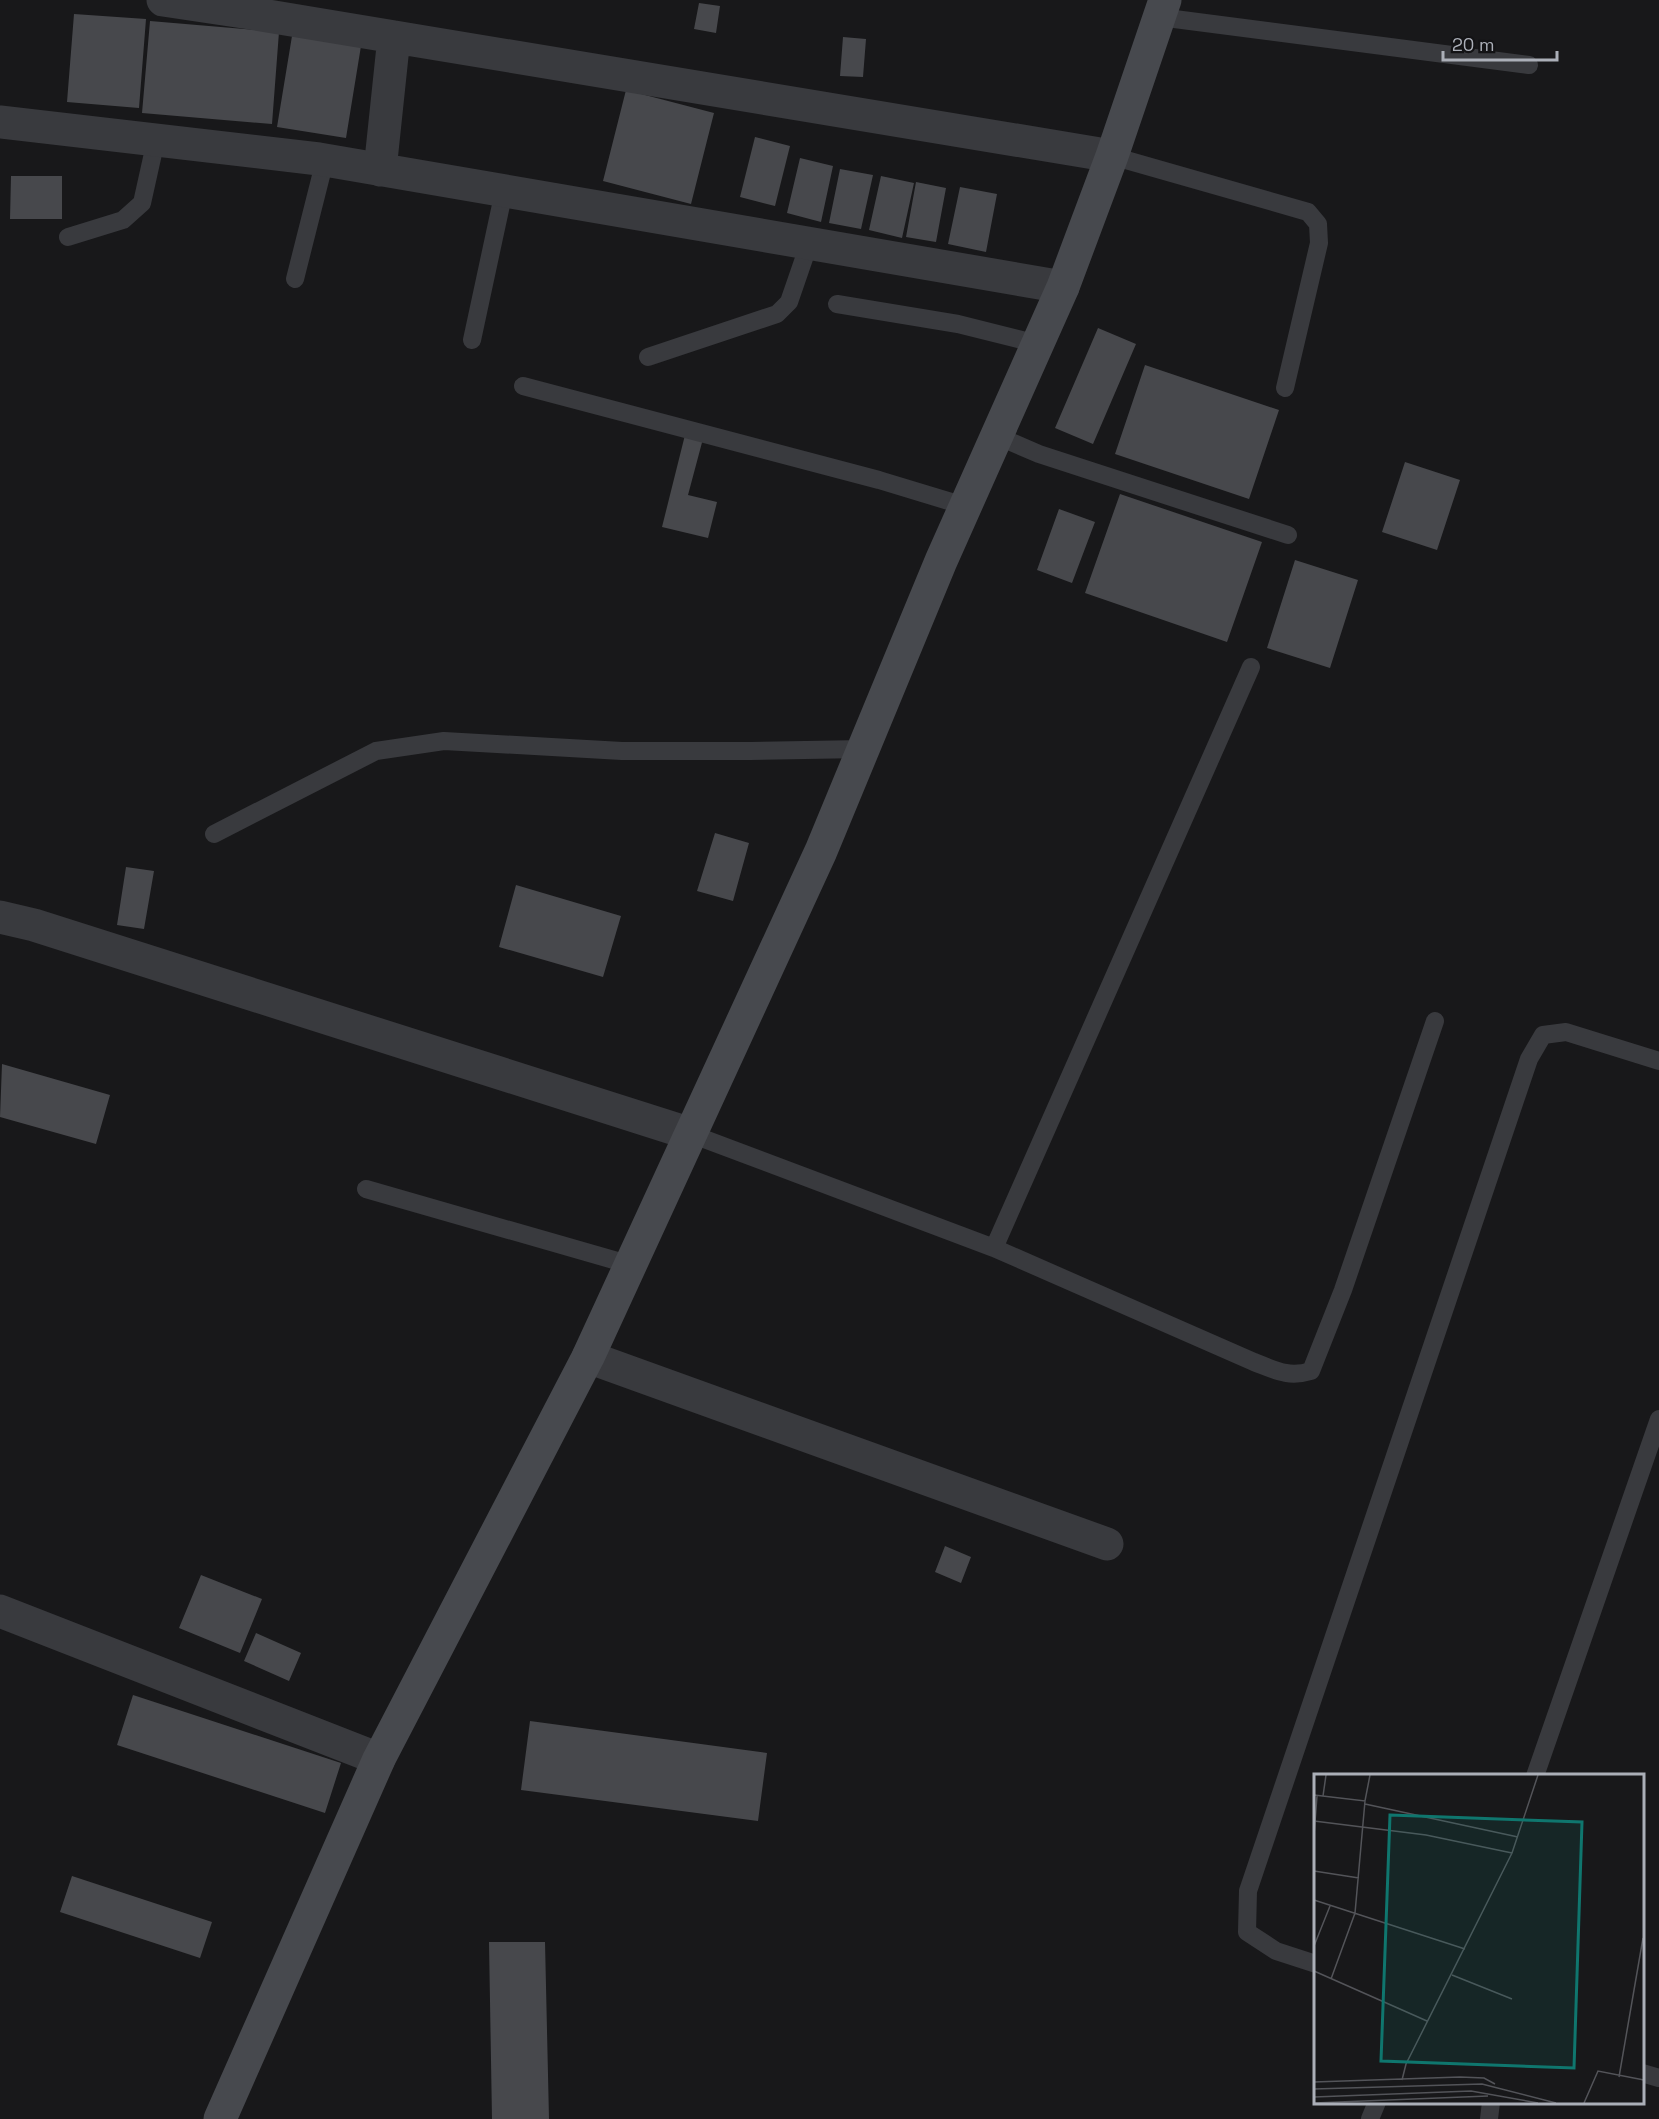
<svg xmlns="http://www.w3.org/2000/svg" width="1659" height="2119" font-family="'Space Grotesk',sans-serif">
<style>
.building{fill:#47484c}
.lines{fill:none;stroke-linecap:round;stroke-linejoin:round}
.lane{stroke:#393a3e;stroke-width:18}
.street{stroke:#393a3e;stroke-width:33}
.secondary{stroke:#47494e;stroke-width:33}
.inset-road{fill:none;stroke:#535459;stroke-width:1.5}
.view{fill:#0f766e;fill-opacity:0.15;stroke:#0f766e;stroke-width:3}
.inset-edge{fill:none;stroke:#abafb8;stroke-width:3}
</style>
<rect width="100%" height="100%" fill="#18181a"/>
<path class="building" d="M699,3L720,6L716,33L694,29Z
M74,14L146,19L139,108L67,102Z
M150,21L279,32L272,124L142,113Z
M292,36L361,46L346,138L277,127Z
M843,37L866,39L863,77L840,76Z
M626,90L714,113L691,204L603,181Z
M755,137L790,146L775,206L740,197Z
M800,158L833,166L821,222L787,213Z
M840,169L873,175L861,229L829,223Z
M11,176H62V219H10Z
M881,176L914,183L902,238L869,230Z
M916,182L946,188L936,242L906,237Z
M960,187L997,194L986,252L948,244Z
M1098,328L1136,344L1093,444L1055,428Z
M1145,365L1279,410L1249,499L1115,454Z
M686,431L704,435L688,495L717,502L708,538L662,527Z
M1405,462L1460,480L1437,550L1382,532Z
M1120,494L1262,542L1227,642L1085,593Z
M1059,509L1095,522L1072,583L1037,570Z
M1295,560L1358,580L1330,668L1267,648Z
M715,833L749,843L733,901L697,891Z
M126,867L154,871L144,929L117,925Z
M516,885L621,916L603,977L499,947Z
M2,1064L110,1095L96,1144L0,1117Z
M945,1546L971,1557L961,1583L935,1572Z
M201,1575L262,1599L240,1653L179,1628Z
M256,1633L301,1653L289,1681L244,1661Z
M133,1695L341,1763L325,1813L117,1745Z
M530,1721L767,1753L758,1821L521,1790Z
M72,1876L212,1922L200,1958L60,1912Z
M489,1942H545L549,2119H492Z"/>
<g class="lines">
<path class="lane" d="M1159,17L1529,65
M1112,156L1308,212L1318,224L1319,243L1285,388
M68,237L123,220L142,203L156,140
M295,279L325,160
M837,304L958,324L1038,344
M472,340L504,191
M648,357L777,314L789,302L809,244
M523,386L879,480L965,506
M997,436L1039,454L1288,535
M214,834L376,751L444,741L622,751H750L863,749
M691,1134L994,1248L1254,1362C1275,1370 1288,1378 1311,1371L1343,1290L1435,1021
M366,1189L631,1265
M994,1248L1251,667
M1535,1776L1659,1419
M1316,1964L1276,1951L1247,1932L1248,1891L1529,1059L1543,1035L1566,1032L1659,1061
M1642,2073L1659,2078
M1370,2119L1377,2102
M1489,2119L1491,2102"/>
<path class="street" d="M163,0L250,13L1112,156
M0,122L319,159L1063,287
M380,170L394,37
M0,917L34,925L691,1134
M588,1357L1107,1544
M0,1611L379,1759"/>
<path class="secondary" d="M220,2119L379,1759L588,1357L821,851L941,561L1063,287L1112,156L1165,0"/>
</g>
<g transform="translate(1314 1774)">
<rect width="330" height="330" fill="#18181a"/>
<path class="inset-road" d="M0,21L51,27L56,1M9,22L12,1M51,30L204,63M0,47L112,61L198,79M0,61L3,22M0,97L45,104M0,126L151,175M0,172L16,132M0,197L113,247M138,201L198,225M17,205L41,139L51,27M305,303L329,164M88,306L92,290L198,79L224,1M0,308L146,303L170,304L181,310M0,315L168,310L242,329M0,323L157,317L224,329M0,329L174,322M270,329L284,297L330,306"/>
<path class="view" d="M76,41L268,48L260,294L67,287Z"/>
<rect width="330" height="330" class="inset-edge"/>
</g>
<path d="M1443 51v9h114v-9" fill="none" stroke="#abafb8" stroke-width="3"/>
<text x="1452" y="51" font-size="18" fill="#abafb8" stroke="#131315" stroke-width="4.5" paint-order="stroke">20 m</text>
</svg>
